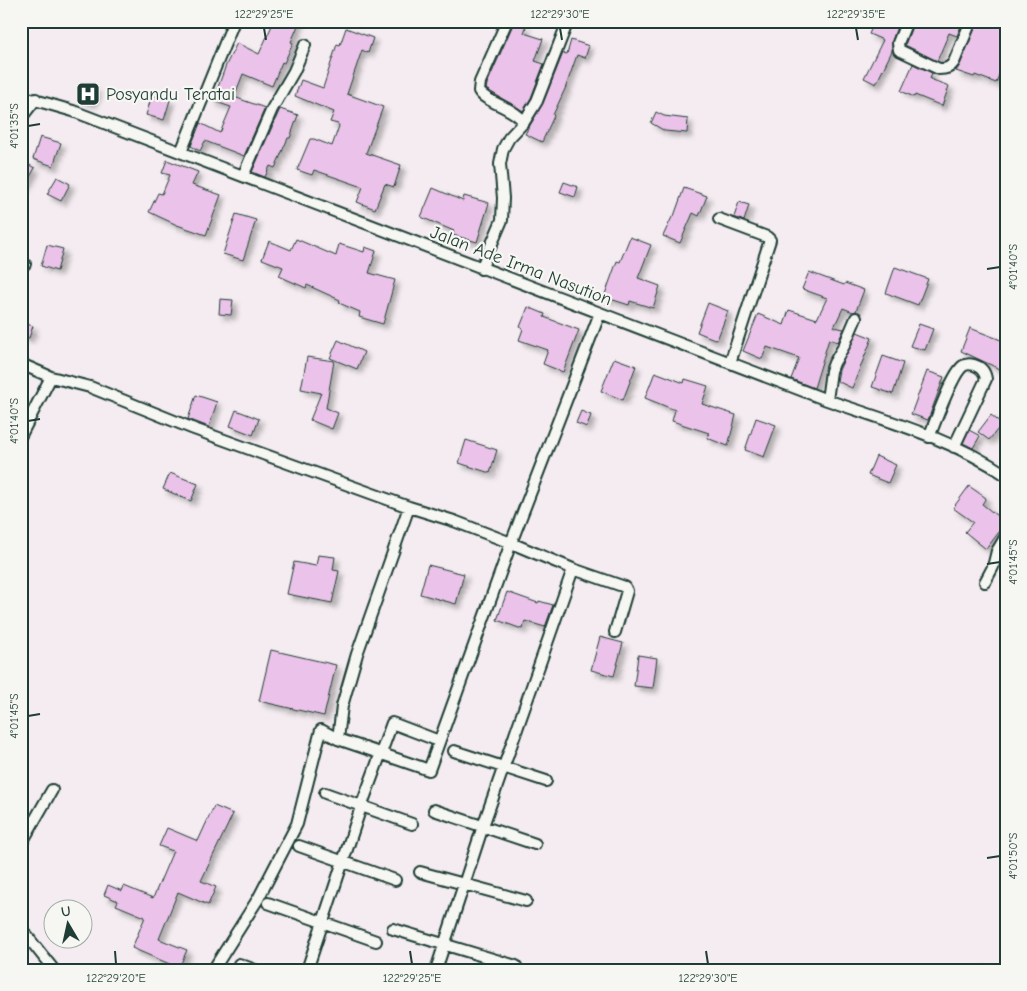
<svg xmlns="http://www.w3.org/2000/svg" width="1027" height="991" font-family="'Comic Neue',sans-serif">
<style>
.built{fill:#f1dfee}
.building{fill:#ebc2e9;stroke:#1f3d34;filter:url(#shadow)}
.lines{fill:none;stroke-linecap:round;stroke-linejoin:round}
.street-casing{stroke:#1f3d34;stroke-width:14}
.street{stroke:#f6f6f2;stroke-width:10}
.ticks{fill:none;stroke:#1f3d34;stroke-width:2}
.labels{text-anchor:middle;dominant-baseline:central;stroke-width:4.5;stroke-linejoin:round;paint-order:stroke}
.poi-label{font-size:18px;fill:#1f3d34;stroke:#f6f6f2;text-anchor:start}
.street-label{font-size:18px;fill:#1f3d34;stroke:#f6f6f2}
.neatline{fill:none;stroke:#1f3d34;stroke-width:2}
.ticks-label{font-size:12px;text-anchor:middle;fill:#1f3d34}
</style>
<defs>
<filter id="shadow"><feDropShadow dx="4.5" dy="4.5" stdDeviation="2.5" flood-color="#0004"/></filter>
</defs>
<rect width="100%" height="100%" fill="#f4ecf0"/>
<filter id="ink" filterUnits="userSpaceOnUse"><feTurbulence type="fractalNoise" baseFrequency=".02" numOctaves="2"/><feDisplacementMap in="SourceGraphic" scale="10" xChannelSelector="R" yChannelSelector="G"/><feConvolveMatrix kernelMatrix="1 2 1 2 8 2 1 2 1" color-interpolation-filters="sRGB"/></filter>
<g filter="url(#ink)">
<path class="built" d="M1006,962V970H900Z"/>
<path class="building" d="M274,21H300L291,42L293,43L284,63L282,62L272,86L243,74L234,97L265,108L244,156L205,141L200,151L191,146L200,123L220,133L231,107L213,101L226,65L237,43L259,54Z
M875,21H899L892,41V51L876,84L864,78L883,40L869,34Z
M914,21H963L957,36L949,33L937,61L905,45Z
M978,21H1006V55L996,83L975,75L974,77L956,71L960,65Z
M514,22L526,27L524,33L543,39L535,61L544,64L531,98L523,111L486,89L487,84Z
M346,28L373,38L368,53L362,50L347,94L383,107L366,153L401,165L394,187L385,184L375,209L357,202L363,187L314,170L312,175L297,170L310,139H314L332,146L339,126L338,124L330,122L334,112L295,96L301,80L323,88L337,44L340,45Z
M571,40L589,46L585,58L577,55L565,89L553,115L554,116L542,142L525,134L543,103L563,53L567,54Z
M913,64L932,73L930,79L949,86L942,106L915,95L914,97L901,91Z
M85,86L97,90L92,103L80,99Z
M152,95L170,100L164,120L146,115Z
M280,109L298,115L290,138H288L275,168L270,166L265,177L252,172Z
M656,112L664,116L688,119L687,133L665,131L651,123Z
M40,137L61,143L53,166L33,159Z
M167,160L198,172L192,185L221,195L206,235L177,225L149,212L158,193L162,194L170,175L162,173Z
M21,161L35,168L21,192Z
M57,177L70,184L61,201L47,194Z
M564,182L578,187L575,197L560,192Z
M433,188L463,201L464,196L489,203L477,242L453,235L454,231L421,217Z
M684,188L707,196L699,216L693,213L680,243L663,236L673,215L674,216Z
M739,202L749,205L744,221L734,217Z
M236,214L256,220L243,260L223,254Z
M630,237L651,245L638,278L660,286L653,308L630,301L629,305L604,297L617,261L620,262Z
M296,239L336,256L339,244L364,252L365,247L376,251L369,273L395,280L383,324L359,317L360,312L339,303L340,300L307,285L306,288L279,276L283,267L262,259L269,241L291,250Z
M47,245L63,249L57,271L41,266Z
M895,267L928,279L918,305L886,293Z
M809,272L844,285L845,283L864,290L856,311L853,312L843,308L834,327L844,329L838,342L829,339L814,388L791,379L799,358L767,347L762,359L743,351L758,314L784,325L789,310L817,319L827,298L802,289Z
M220,299L233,300L231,315L219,314Z
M708,303L728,311L717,340L697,332Z
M528,307L545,314L544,317L579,330L563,372L543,364L548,350L519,340L523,329L520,327Z
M21,322L33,326L29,338L21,336Z
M919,324L933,329L925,350L910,346Z
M970,328L1006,342V363L1002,370L961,351Z
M857,332L872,338L852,388L837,381L839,370Z
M338,340L364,352L357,369L330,358Z
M883,356L903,363L893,394L872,387Z
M307,357L334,361L326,408L338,413L332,429L310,420L321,393L301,389Z
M614,358L636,366L623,400L601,391Z
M927,371L944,377L928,420L911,414Z
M655,372L684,383L685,379L708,386L702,404L736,415L728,446L707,438L709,433L672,421L675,410L645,398Z
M196,395L217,402L209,427L188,419Z
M236,410L259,419L253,435L230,426Z
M581,411L591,415L587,427L576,423Z
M991,415L1002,424L989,440L978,432Z
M756,418L776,425L764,457L745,450Z
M969,430L980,436L973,448L963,443Z
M466,440L497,450L490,473L459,463Z
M876,456L896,465L888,483L868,475Z
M170,473L198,484L191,501L163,489Z
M969,486L986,498L982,504L1006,523L986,549L965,532L973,522L953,508Z
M318,555L335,557L333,570L339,571L332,603L287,594L294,562L316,566Z
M428,565L464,574L456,604L420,594Z
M507,592L538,603L539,601L553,605L545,627L525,621L522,629L497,620Z
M600,637L623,643L614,676L591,670Z
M271,650L336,665L324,716L259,701Z
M638,655L657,658L653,688L634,686Z
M214,806L233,814L201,881L216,887L208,905L178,892L159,939L187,950L179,968L132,948L145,917L116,905L118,901L104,895L108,885L122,891L124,886L153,898L173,851L159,846L167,828L198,841Z"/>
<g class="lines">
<g class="street-casing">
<path id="street" d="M507,21L480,82L479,91C486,103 512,106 524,122
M907,21L898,43L899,50L939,69C946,69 950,68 954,62L971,21
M21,96L73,111L827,400C887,421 953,439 1006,475
M21,118L36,99
M181,152L234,21
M243,176L272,109L294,71L305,45
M719,219L767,237L770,240L730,363
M21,265L25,264
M481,269L502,220L503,198L500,164L503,149L509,138L524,122L537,101L568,21
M21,364L51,377L90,387L194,429L409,507L454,521L511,543L600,313
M827,400L831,371L834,363L844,346L856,318
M21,435L51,377
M929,437C935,423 952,374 963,366C966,364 970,364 974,365C981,367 985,372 986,379L954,447
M985,582L993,567L997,551L1006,536
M338,739L429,770L511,543L573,569L625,587L627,591L615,632
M454,751L546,781
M325,793L412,824
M434,810L535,844
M21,844L52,790
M299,846L395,880
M420,872L526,901
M268,903L376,941
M393,929L516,966
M21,932L23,931L54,970
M239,964L255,970
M213,970L258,899L297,824L321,730L338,739L342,706L357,654L409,507
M307,970L361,807L392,723L439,741
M436,970L483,826L573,569"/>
</g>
<use href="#street" class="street"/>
</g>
</g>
<path class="ticks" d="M264,28L266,40M560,28L562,40M856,28L858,40M28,126L40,124M987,269L1000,267M28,421L40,419M987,564L1000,562M28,716L40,714M987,858L1000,856M115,951L116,964M410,951L412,964M706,951L708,964"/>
<defs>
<g id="hospital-square" transform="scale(1.25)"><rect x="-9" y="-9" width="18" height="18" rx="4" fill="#1f3d34" stroke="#f6f6f2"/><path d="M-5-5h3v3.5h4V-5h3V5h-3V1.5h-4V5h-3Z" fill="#fff"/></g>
</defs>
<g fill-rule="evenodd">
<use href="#hospital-square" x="88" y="94"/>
</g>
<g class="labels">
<g class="poi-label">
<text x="106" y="94">Posyandu Teratai</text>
</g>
<g class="street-label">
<text transform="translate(521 266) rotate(21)">Jalan Ade Irma Nasution</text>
</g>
</g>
<rect width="1027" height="991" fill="none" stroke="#f6f6f2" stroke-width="55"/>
<g transform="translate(68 924) rotate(351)"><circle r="24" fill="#f6f6f2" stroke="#a0aca6"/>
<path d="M0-4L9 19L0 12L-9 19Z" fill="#1f3d34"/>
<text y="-8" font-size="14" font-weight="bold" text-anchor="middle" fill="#1f3d34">U</text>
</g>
<rect x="28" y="28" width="972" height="936" class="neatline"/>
<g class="ticks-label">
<text x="264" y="18">122°29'25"E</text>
<text x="560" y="18">122°29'30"E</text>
<text x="856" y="18">122°29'35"E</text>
<text transform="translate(14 126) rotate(-90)" y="4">4°01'35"S</text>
<text transform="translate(1013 267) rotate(-90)" y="4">4°01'40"S</text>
<text transform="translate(14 421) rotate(-90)" y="4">4°01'40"S</text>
<text transform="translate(1013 562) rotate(-90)" y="4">4°01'45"S</text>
<text transform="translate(14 716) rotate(-90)" y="4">4°01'45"S</text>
<text transform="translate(1013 856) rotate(-90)" y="4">4°01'50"S</text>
<text x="116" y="982">122°29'20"E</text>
<text x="412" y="982">122°29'25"E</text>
<text x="708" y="982">122°29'30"E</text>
</g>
</svg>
